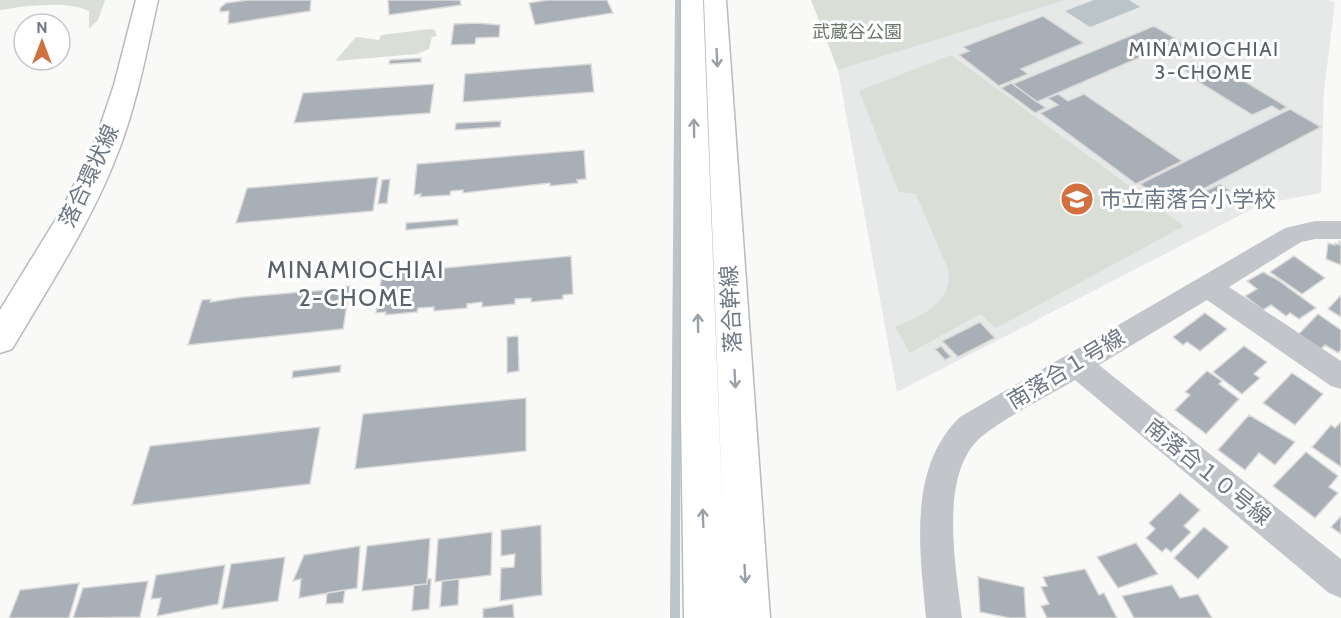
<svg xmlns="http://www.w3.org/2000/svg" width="1341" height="618" font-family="Cabin,'Noto Sans JP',sans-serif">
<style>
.built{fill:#e7e8e8}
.green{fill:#d9ded7}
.water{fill:#bbc4c9}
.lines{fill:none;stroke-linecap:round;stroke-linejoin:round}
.stream{fill:#bbc4c9;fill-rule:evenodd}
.building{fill:#a9afb6;stroke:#dbdbda;stroke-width:1.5}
.secondary-casing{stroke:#b7babf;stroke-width:3}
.street{fill:#c2c5c9;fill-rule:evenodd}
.secondary{fill:#fff;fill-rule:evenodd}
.oneway{stroke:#98a0aa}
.labels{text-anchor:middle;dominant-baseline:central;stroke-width:6;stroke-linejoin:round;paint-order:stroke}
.far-park-label{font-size:18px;fill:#677866;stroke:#fff}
.far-neighbourhood-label{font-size:20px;letter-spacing:1.5px;fill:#59616b;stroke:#fff}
.street-label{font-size:22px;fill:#6c7785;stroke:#fff}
.poi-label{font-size:22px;fill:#6c7785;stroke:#fff;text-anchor:start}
.neighbourhood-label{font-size:24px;letter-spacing:1.5px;fill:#59616b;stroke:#fff}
</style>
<rect width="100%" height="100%" fill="#f9f9f8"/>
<path class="built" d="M1066,0H1328L1335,3L1324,91L1321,193L1262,204L897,392L838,70Z"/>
<path class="green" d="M0,0H105L98,20L89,29V11C67,0 26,6 0,10Z
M811,0H1066L838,70Z
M430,29L435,30L437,36L432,37L429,49L417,54L335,61L356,37L379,40L381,35Z
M951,55L1184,226L996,328L980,314L910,353L895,327C921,316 954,303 948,269L916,194L899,192L859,91Z"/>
<path class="water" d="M1094,0H1129L1140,7L1090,27L1065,11Z"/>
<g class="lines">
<path class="stream" d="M675,0H681L680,618H670Z"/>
</g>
<path class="building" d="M248,0H311L310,11L228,24L229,11L220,12V8L226,3Z
M388,0H460L461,5L389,15Z
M547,0H607L613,13L535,25L529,3Z
M1043,16L1084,43L1021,69L1028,74L999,86L959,55L969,51L963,47Z
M476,23L500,25L499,37L476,38L475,44L451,45L454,24Z
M1154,26L1175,38L1166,42L1171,44L1037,102L1013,84Z
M1175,39L1190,47L1183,51L1168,42Z
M421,58V62L389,64L390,60Z
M1192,61L1203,68L1190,74L1179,67Z
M591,64L594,92L463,102L465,74Z
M1216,64L1287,107L1280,111L1272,106L1252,115L1189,76Z
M1011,83L1046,108L1035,113L1001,88Z
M434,84L430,113L294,123L303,93Z
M1058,94L1068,101L1084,94L1182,161L1136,184L1040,113L1058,105L1048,98Z
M1290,109L1321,127L1175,204L1168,199L1163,201L1140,184Z
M501,121L500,127L455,130L456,123Z
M584,150L586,179L577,180L578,183L550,186V183L463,193V190L451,191L450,195L420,197L421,194L414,195L417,164Z
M378,177L373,211L236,223L247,188Z
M390,179L387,203L378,204L382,180Z
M1220,184L1230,191L1210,200L1201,193Z
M458,219V225L406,230V223Z
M1339,241L1341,242V265L1326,259L1328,243L1335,245V243L1339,245Z
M571,256L573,294L563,295V299L531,302V298L515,299V304L482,307V302L467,304V308L434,311V307L418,308L417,312L385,315L386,312L376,313L382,274Z
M1294,256L1325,278L1302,294L1270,272Z
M1263,272L1278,280L1316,308L1299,319L1290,313L1286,316L1271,305L1263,310L1245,296L1257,289L1247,281Z
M350,286L343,329L188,345L202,300L211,299L210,302L243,297L339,289L340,287Z
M1341,295V317L1328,309Z
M1205,313L1227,329L1200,351L1187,342L1183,345L1173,337Z
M1318,314L1341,330V350L1338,353L1325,345L1317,353L1294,339Z
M980,322L995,338L958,357L942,341Z
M518,336L519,371L507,373V337Z
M941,346L951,357L945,360L935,349Z
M1244,346L1267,362L1254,374L1260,378L1242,394L1213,372Z
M341,365L340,372L292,378L293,371Z
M1207,371L1222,381L1219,384L1239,399L1206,434L1175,410L1190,395L1185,392Z
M1292,373L1323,394L1295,425L1263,403Z
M526,398V451L355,469L363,414Z
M1249,415L1295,442L1275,465L1259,453L1245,470L1218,450Z
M1341,422V467L1312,447L1331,425L1335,428Z
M320,427L310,484L132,505L150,446Z
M1306,452L1338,476L1329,487L1338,493L1315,518L1273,486Z
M1180,493L1200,510L1184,526L1191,532L1171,552L1166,548L1162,552L1146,538L1155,529L1149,523Z
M1341,516V534L1331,527Z
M541,525L542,595L500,601L501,568L514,567L515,554L501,556V530Z
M1204,527L1229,547L1198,579L1174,558Z
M492,532L491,575L435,582L438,539Z
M430,538L427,584L362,591L367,546Z
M1136,543L1158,574L1118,588L1097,557Z
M360,546L357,588L299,598L301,579L293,581L304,555Z
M285,557L278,601L222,609L231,564Z
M225,565L218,604L157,616L161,598L151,599L156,575Z
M1085,569L1099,595L1104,593L1117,618H1047L1041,606L1049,604L1041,587L1047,586L1043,577Z
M978,577L1024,587L1026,618H1009L980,612Z
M427,579H431L429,609L412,611L414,585L427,584Z
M459,579L458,605L440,607L442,581Z
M148,581L140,617L73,618L83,588Z
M79,583L69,618H9L20,590Z
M1172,585L1180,598L1198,594L1212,618H1134L1122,596Z
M345,590L343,603L326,604L327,593Z
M513,604L514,618H483V609Z"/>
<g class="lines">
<g class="secondary-casing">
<path id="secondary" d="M136,0H158C147,49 138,99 120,147C94,218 51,283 12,349L0,353V310L61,211L93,147L114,85Z
M681,0H703L723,525L704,0H726L770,618H684L681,415Z"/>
</g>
<path class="street" d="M1315,221H1341V239H1315L1301,242L1229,287L1341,361V389L1331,386L1207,300L1099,365L1341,559V598L1329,593L1075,380C1046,397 1006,417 981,437C938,474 956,568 962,618H926C920,552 907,468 960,417L1285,228Z"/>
<use href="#secondary" class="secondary"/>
</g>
<defs><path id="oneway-shaft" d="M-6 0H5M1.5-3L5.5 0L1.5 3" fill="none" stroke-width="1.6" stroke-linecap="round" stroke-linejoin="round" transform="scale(1.5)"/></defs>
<g class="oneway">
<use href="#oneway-shaft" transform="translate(717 58) rotate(87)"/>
<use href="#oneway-shaft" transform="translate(694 128) rotate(-91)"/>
<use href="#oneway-shaft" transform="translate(698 323) rotate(-91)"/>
<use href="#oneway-shaft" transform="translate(735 379) rotate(87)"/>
<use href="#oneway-shaft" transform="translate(703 518) rotate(-92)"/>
<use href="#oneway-shaft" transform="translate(745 574) rotate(87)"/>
</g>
<defs>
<g id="school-disc" transform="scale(1.725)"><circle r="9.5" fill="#d2703f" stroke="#fff"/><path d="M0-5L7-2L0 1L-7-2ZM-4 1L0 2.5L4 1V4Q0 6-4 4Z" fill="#fff"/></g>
</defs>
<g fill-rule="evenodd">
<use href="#school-disc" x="1077" y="199"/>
</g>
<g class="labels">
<g class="far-park-label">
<text x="857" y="32">武蔵谷公園</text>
</g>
<g class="far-neighbourhood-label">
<text x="1204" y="49">MINAMIOCHIAI<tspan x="1204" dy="23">3-CHOME</tspan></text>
</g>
<g class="street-label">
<text transform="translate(89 176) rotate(-65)">落合環状線</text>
<text transform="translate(731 309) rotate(-93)">落合幹線</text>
<text transform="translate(1066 369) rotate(-31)">南落合１号線</text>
<text transform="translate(1208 472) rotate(39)">南落合１０号線</text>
</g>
<g class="poi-label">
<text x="1100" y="199">市立南落合小学校</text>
</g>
<g class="neighbourhood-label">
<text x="356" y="269">MINAMIOCHIAI<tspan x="356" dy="28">2-CHOME</tspan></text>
</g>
</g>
<g transform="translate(42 42)"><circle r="28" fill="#ffffff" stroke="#c4c9ce" stroke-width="1.5"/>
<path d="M0-4.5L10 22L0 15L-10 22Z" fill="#d2703f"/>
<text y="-9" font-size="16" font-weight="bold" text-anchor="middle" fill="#6c7785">N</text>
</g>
</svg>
